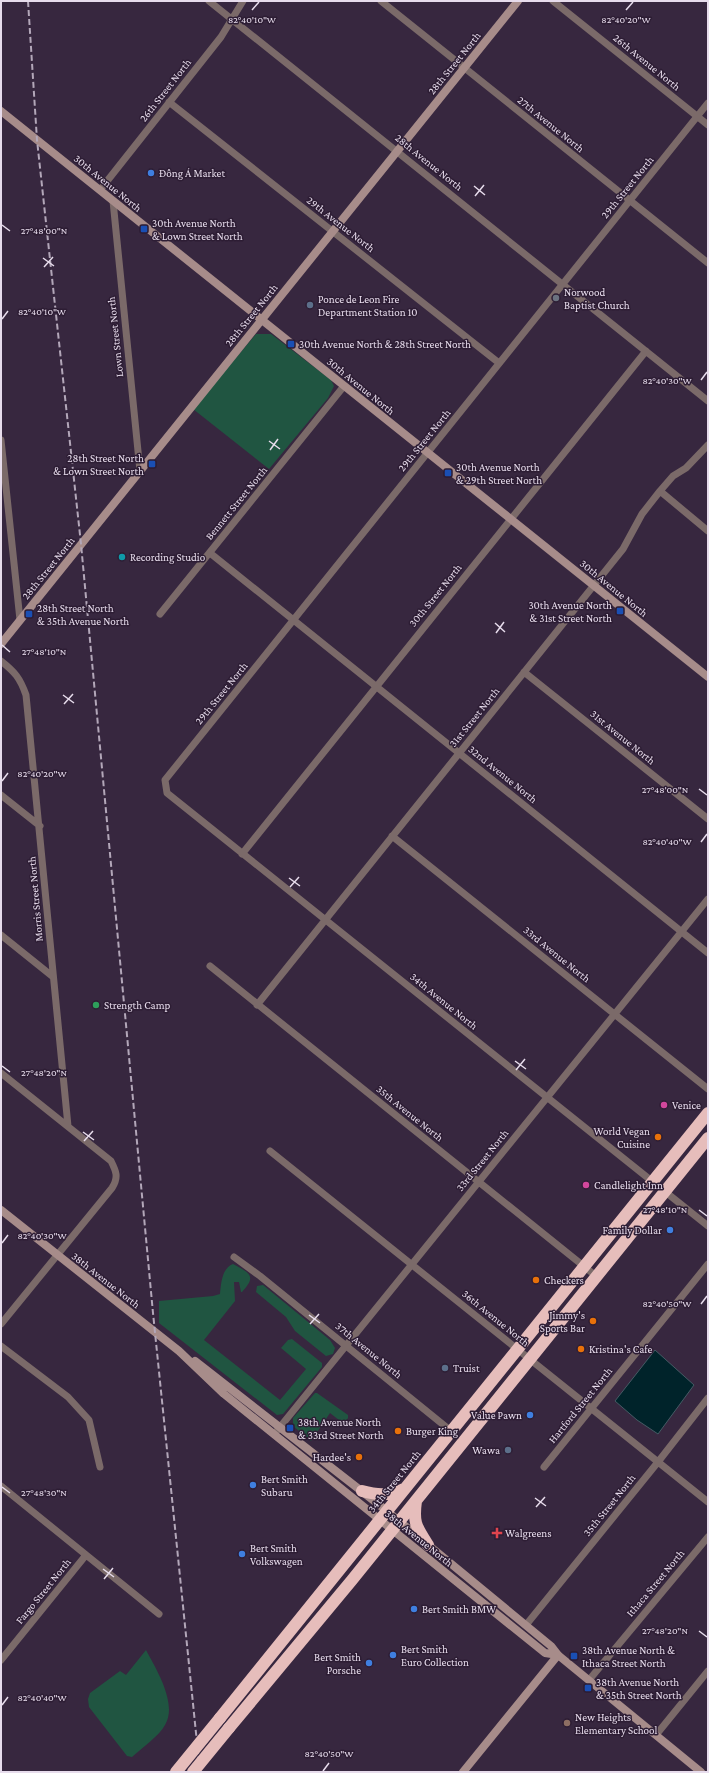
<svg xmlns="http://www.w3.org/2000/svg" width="709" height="1773" font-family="'Crimson Pro',serif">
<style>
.green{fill:#205541}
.water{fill:#00232a;stroke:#455a64}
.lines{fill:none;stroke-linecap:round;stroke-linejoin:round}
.street{stroke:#7b6a69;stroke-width:7}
.secondary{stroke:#a78c8a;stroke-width:8}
.highway{stroke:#e6bdbb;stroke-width:12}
.rail{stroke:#b3a7b9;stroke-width:2;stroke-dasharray:6 3;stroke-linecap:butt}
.highway-bridge{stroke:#e6bdbb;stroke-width:12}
.ticks{fill:none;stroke:#e7dcec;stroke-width:1.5}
.shop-dot{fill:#3f7fe0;stroke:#2d1d34;stroke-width:1.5}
.transit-dot{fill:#1a4fb4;stroke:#2d1d34;stroke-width:1.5}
.worship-dot{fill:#6b7280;stroke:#2d1d34;stroke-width:1.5}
.service-dot{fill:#5c6f8a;stroke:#2d1d34;stroke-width:1.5}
.culture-dot{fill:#0f9aa8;stroke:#2d1d34;stroke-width:1.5}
.leisure-dot{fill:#2e9e5b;stroke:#2d1d34;stroke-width:1.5}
.hotel-dot{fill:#d1479c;stroke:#2d1d34;stroke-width:1.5}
.food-dot{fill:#e8710a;stroke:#2d1d34;stroke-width:1.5}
.health-dot{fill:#e0444e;stroke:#2d1d34;stroke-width:1.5}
.education-dot{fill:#8d6e63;stroke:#2d1d34;stroke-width:1.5}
.labels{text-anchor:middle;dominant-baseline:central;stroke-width:3;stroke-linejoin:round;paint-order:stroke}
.street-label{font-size:11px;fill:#e7dcec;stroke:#2d1d34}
.poi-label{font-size:11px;fill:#e7dcec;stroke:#2d1d34;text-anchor:start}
.ticks-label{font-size:10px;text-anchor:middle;fill:#e7dcec;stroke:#2d1d34;stroke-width:3;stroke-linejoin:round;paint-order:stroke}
</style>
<rect width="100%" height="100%" fill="#37273f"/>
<path class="green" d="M256,334H271L331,380L334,386L328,398L269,469L193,409Z
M233,1264C250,1273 257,1276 242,1292H241L239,1282H234L235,1301L204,1340L280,1400L306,1369L281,1348L288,1340L292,1339L322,1363V1367L283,1414L277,1415L159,1323V1301L213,1296L220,1294C221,1283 222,1268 233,1264Z
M263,1285L330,1340L335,1348L333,1354L326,1356L295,1331L286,1317L256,1292L257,1286Z
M315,1393H317L348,1415V1418L344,1424L330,1413L311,1441L293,1426V1418Z
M146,1650C156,1669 178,1704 165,1725C159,1736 142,1748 132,1757L127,1756L89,1707L88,1699L90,1693L120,1671L126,1675Z"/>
<path class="water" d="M655,1350L694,1385L658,1434L637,1420L615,1401Z"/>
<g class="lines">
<path class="street" d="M209,1L708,401
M381,1L708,263
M553,1L708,125
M169,102L499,363
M708,103L165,780L167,793L708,1226
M100,190L221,37L243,1
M113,201L140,471
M1,440L20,620
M660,491L708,531
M210,553L708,953
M160,614L344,386
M1,661C15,672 20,678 26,695L68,1126
M524,672L708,819
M1,795L40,826
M392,836L708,1089
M242,854L646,351
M1,935L52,976
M210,966L596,1276
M257,1005L623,549L642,514L660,491L673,476L686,468L708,445
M1,1073L111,1161C116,1171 119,1177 112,1188L1,1324
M270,1151L708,1502
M234,1257L260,1276L451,1431
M1,1346L68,1397L89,1420L100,1467
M276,1432L708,899
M544,1467L708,1264
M1,1486L159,1614
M526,1625L658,1462L708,1398
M1,1660L86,1555
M589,1680L708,1537
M656,1735L708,1671"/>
<path class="secondary" d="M1,111L708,677
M1,644L518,1
M1,1210L179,1351L224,1394L545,1653L558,1655
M195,1361L387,1511L551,1646L558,1655L701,1772
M463,1772L558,1655"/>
<path class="highway" d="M362,1491C377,1495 389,1496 404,1489
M416,1501C413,1523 416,1526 428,1545
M220,1718L708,1113
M229,1728L352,1580L708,1138"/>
<path class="rail" d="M28,1L37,140L81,544L153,1313L200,1772"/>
<path class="highway-bridge" d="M176,1772L220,1718
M193,1772L229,1728"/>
</g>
<path class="ticks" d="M252,10L259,2M626,10L633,2M474,186L485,195M475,196L484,185M2,225L10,231M43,258L54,266M44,267L53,257M2,319L8,311M701,380L707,372M269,441L280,449M270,450L278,439M495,623L505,632M496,633L504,622M2,645L10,652M63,695L74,703M64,704L73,694M2,781L8,773M699,789L707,795M701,842L707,834M289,878L300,886M290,887L299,877M515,1061L526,1069M2,1066L10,1072M516,1070L525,1059M83,1132L94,1140M84,1141L93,1131M699,1210L707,1216M2,1243L8,1235M701,1304L707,1296M309,1315L320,1323M310,1324L319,1314M2,1487L10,1493M535,1498L546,1506M536,1507L545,1497M103,1569L114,1577M104,1579L113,1568M699,1631L707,1637M2,1705L8,1697M323,1771L329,1763"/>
<g class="shop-dot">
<circle cx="151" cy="173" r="4"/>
<circle cx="670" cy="1230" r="4"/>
<circle cx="530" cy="1415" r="4"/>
<circle cx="253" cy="1485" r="4"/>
<circle cx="242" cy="1554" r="4"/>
<circle cx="414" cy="1609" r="4"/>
<circle cx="393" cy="1655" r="4"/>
<circle cx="369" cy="1663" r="4"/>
</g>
<g class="transit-dot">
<rect x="140" y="225" width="8" height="8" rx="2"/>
<rect x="287" y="340" width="8" height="8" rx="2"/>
<rect x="148" y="460" width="8" height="8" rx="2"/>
<rect x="444" y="469" width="8" height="8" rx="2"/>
<rect x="616" y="607" width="8" height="8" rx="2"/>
<rect x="25" y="610" width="8" height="8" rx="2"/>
<rect x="286" y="1424" width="8" height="8" rx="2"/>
<rect x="570" y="1652" width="8" height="8" rx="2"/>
<rect x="584" y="1684" width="8" height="8" rx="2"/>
</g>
<circle class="worship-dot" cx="556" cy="298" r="4"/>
<g class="service-dot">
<circle cx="310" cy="305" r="4"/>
<circle cx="445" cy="1368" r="4"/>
<circle cx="508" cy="1450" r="4"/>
</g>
<circle class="culture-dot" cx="122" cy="557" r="4"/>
<circle class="leisure-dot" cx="96" cy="1005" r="4"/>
<g class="hotel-dot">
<circle cx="664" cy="1105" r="4"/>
<circle cx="586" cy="1185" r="4"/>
</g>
<g class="food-dot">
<circle cx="658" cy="1137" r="4"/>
<circle cx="536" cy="1280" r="4"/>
<circle cx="593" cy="1321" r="4"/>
<circle cx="581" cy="1349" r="4"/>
<circle cx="398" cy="1431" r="4"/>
<circle cx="359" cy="1457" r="4"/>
</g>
<path class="health-dot" d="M495 1527h4v4h4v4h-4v4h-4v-4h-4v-4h4z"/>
<circle class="education-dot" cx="567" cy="1723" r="4"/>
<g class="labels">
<g class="street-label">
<text transform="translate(647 62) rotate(39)">26th Avenue North</text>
<text transform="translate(454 63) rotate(-51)">28th Street North</text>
<text transform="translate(165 90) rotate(-52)">26th Street North</text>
<text transform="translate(551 124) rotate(39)">27th Avenue North</text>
<text transform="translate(429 162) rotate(39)">28th Avenue North</text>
<text transform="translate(108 183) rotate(39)">30th Avenue North</text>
<text transform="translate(627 187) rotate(-51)">29th Street North</text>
<text transform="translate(341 224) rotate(38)">29th Avenue North</text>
<text transform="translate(251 315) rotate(-51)">28th Street North</text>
<text transform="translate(115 337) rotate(-96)">Lown Street North</text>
<text transform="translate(361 386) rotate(39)">30th Avenue North</text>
<text transform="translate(424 440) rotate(-51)">29th Street North</text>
<text transform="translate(236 503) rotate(-51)">Bennett Street North</text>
<text transform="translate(48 568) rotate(-51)">28th Street North</text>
<text transform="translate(614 588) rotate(39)">30th Avenue North</text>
<text transform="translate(435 595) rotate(-51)">30th Street North</text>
<text transform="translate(221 693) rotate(-51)">29th Street North</text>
<text transform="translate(474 717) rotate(-51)">31st Street North</text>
<text transform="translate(623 737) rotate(39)">31st Avenue North</text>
<text transform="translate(503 774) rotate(39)">32nd Avenue North</text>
<text transform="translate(35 899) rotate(-95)">Morris Street North</text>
<text transform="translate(557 954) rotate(39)">33rd Avenue North</text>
<text transform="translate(444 1001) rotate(39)">34th Avenue North</text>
<text transform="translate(410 1113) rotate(39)">35th Avenue North</text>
<text transform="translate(482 1160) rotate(-51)">33rd Street North</text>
<text transform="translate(106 1280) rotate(38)">38th Avenue North</text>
<text transform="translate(496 1318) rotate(39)">36th Avenue North</text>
<text transform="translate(369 1350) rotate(39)">37th Avenue North</text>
<text transform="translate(580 1405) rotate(-51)">Hartford Street North</text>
<text transform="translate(394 1481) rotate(-51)">34th Street North</text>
<text transform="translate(609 1505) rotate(-51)">35th Street North</text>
<text transform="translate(419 1538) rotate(39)">38th Avenue North</text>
<text transform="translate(655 1583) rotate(-50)">Ithaca Street North</text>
<text transform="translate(43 1591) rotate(-51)">Fargo Street North</text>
</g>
<g class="poi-label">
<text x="159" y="173">Đông Á Market</text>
<text x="152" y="223">30th Avenue North<tspan x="152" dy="13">&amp; Lown Street North</tspan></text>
<text x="564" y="292">Norwood<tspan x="564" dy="13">Baptist Church</tspan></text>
<text x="318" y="299">Ponce de Leon Fire<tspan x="318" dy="13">Department Station 10</tspan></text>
<text x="299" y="344">30th Avenue North &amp; 28th Street North</text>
<text x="144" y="458" text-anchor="end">28th Street North<tspan x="144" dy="13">&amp; Lown Street North</tspan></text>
<text x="456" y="467">30th Avenue North<tspan x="456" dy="13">&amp; 29th Street North</tspan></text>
<text x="130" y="557">Recording Studio</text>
<text x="612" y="605" text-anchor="end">30th Avenue North<tspan x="612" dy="13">&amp; 31st Street North</tspan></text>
<text x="37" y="608">28th Street North<tspan x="37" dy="13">&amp; 35th Avenue North</tspan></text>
<text x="104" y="1005">Strength Camp</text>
<text x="672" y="1105">Venice</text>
<text x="650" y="1131" text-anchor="end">World Vegan<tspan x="650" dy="13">Cuisine</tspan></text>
<text x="594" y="1185">Candlelight Inn</text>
<text x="662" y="1230" text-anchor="end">Family Dollar</text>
<text x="544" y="1280">Checkers</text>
<text x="585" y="1315" text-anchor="end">Jimmy's<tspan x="585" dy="13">Sports Bar</tspan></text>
<text x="589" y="1349">Kristina's Cafe</text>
<text x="453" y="1368">Truist</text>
<text x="522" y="1415" text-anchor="end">Value Pawn</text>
<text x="298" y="1422">38th Avenue North<tspan x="298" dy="13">&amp; 33rd Street North</tspan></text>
<text x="406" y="1431">Burger King</text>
<text x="500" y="1450" text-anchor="end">Wawa</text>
<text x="351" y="1457" text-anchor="end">Hardee's</text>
<text x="261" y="1479">Bert Smith<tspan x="261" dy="13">Subaru</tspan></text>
<text x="505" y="1533">Walgreens</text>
<text x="250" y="1548">Bert Smith<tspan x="250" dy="13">Volkswagen</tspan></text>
<text x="422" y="1609">Bert Smith BMW</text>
<text x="401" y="1649">Bert Smith<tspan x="401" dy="13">Euro Collection</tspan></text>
<text x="582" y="1650">38th Avenue North &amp;<tspan x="582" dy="13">Ithaca Street North</tspan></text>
<text x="361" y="1657" text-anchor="end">Bert Smith<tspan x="361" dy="13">Porsche</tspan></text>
<text x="596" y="1682">38th Avenue North<tspan x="596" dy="13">&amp; 35th Street North</tspan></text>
<text x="575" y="1717">New Heights<tspan x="575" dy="13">Elementary School</tspan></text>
</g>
</g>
<g class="ticks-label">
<text x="252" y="23">82°40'10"W</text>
<text x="626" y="23">82°40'20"W</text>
<text x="44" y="234">27°48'00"N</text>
<text x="42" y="315">82°40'10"W</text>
<text x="667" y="384">82°40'30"W</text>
<text x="44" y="655">27°48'10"N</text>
<text x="42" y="777">82°40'20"W</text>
<text x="665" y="793">27°48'00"N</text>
<text x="667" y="845">82°40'40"W</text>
<text x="44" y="1076">27°48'20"N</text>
<text x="665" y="1213">27°48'10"N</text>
<text x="42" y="1239">82°40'30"W</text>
<text x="667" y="1307">82°40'50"W</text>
<text x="44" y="1496">27°48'30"N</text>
<text x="665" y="1634">27°48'20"N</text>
<text x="42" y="1701">82°40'40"W</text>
<text x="329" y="1757">82°40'50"W</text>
</g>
<rect width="709" height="1773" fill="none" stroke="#e7dcec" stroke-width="4"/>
</svg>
